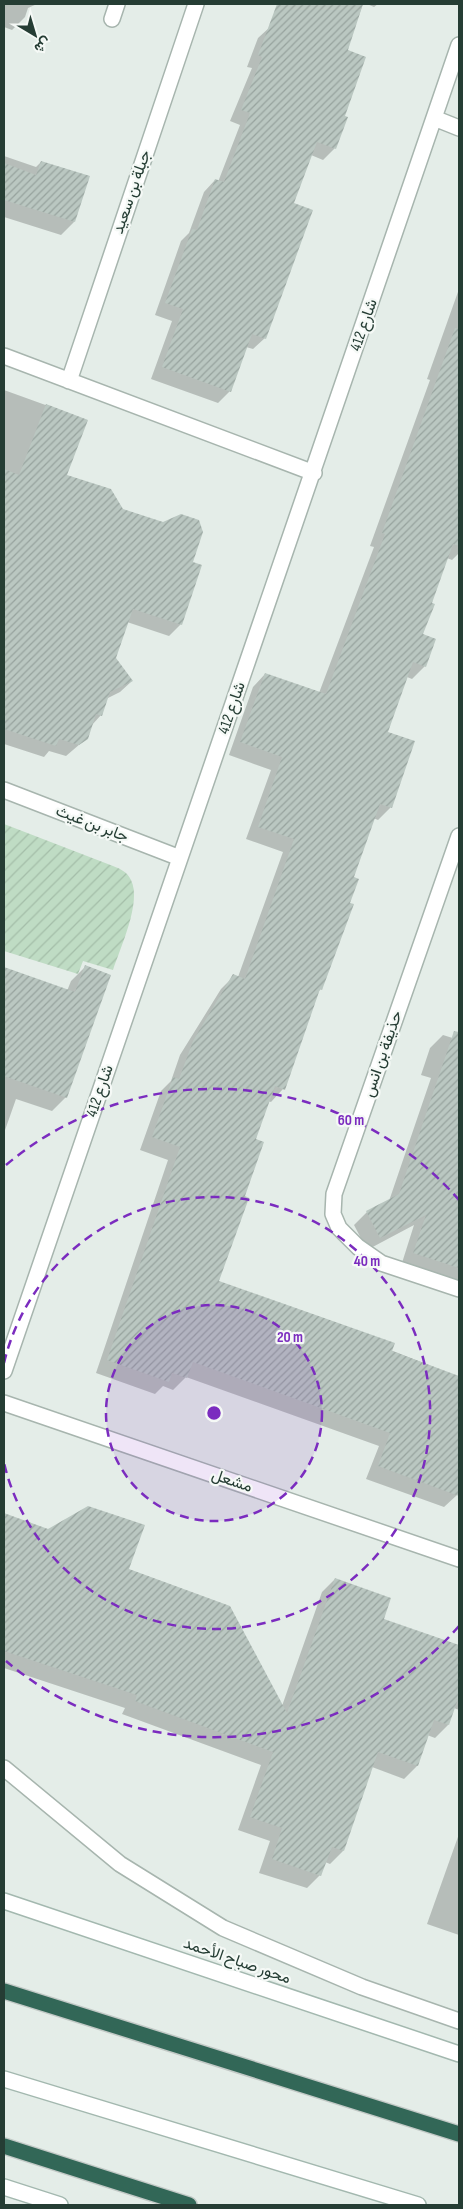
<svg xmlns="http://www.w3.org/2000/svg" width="463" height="2209" font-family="'Sofia Sans Condensed',Vazirmatn,sans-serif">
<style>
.garden{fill:url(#garden-furrows)}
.shadow{fill:#0003}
.building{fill:url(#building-hatch)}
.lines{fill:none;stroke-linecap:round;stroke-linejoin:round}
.lane-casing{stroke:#a7b5ae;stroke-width:18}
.street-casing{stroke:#a7b5ae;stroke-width:18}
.secondary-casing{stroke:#a3b8af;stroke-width:18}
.highway-casing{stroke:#c2c9c6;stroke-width:18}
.lane{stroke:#fff;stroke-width:15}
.street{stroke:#fff;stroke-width:15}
.secondary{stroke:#fff;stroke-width:15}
.highway{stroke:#326757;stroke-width:15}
.ring{fill:none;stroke:#7b2cbf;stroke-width:2.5;stroke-dasharray:9 6}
.labels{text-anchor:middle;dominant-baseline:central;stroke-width:4.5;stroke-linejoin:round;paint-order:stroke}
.street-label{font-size:16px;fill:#253d34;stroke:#f5f9f6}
.centre{fill:#7b2cbf;stroke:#f5f9f6;stroke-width:2.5}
.ring-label{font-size:15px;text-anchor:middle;font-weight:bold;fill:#7b2cbf;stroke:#f5f9f6;stroke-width:4.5;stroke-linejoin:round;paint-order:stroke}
</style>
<defs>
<pattern id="garden-furrows" width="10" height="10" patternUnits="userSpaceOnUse" patternTransform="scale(1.25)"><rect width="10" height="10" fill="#bfdcc4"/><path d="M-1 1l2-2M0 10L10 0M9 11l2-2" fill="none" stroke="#a4bea9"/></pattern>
<pattern id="building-hatch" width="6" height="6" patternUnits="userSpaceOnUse" patternTransform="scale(1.25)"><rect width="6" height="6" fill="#bac7c1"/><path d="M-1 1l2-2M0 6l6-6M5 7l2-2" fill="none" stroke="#97a39e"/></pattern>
</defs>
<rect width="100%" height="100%" fill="#e4ede8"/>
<path class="garden" d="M4,824L113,866C121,869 127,872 131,880C142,902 120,948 113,970L83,961L78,974L4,951Z"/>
<path class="shadow" d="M4,4H37L28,8L25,17L12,30L4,27Z
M279,4H363L346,51L343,117L335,148L323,160L311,155L293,204L265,338L253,349L246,347L230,391L218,403L151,379L172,321L155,315L181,241L189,233L204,192L215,180L218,182L240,125L230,121L252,68L247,67L258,38L270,27Z
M367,4H378L374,7Z
M4,156L36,167L41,162L89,177L74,222L61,235L4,217Z
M459,289V553L452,560L447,558L430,603L422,635L425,666L412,679L407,677L386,733L391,807L378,820L373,818L352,878L321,989L317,993L283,1089L271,1102L268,1101L255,1140L243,1197L218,1282L459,1377V1489L457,1495L444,1507L366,1479L379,1446L186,1377L173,1390L163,1386L155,1394L96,1373L168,1160L140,1150L161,1091L171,1081L180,1055L221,989L234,976L238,977L283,852L246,839L271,770L229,755L253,687L265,674L319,693L374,547L370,546L430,380L427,379Z
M4,390L87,420L66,476L122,510L191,563L181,624L169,636L127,622L114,658L132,681L120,692L106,699L101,715L92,725L87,738L66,756L49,751L44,757L4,744Z
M85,967L66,1097L52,1111L16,1099L4,1133V968L67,991L71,981Z
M443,1035L459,1040V1285L401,1266L414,1225L367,1250L354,1225L367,1212L389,1201L431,1078L421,1075L430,1048Z
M4,1515L48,1530L128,1570L282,1706L322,1592L335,1579L382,1620L459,1647V1710L454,1708L448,1725L435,1738L427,1735L417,1766L404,1779L372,1767L343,1851L330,1864L325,1862L320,1875L307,1888L259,1873L270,1841L238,1830L261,1765L122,1714L125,1708L4,1668Z
M459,1834V1935L427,1924Z"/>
<path class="building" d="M277,4H363L348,50L366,57L345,116L348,117L336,149L317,142L294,203L313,210L266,339L252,334L231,392L162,367L183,309L165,303L192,229L197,230L215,179L224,182L250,113L241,110L262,57L258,55Z
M41,161L90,176L75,222L4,200V163L36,175Z
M455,328L459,329V546L453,544L432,603L435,604L423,634L436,639L426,667L413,662L388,732L415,741L392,808L380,804L354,877L359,879L350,903L354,904L322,990L320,989L285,1090L275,1086L256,1139L264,1142L245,1196L249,1198L219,1281L395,1343L392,1351L459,1376V1496L378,1466L390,1433L193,1362L187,1378L172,1373L169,1382L107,1360L180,1147L152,1137L173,1077L179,1079L193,1041L233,974L245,979L294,839L258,827L282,757L240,742L265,673L326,694L385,534L382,533Z
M46,404L88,420L67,475L111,489L123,509L163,522L181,514L199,520L203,532L193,562L202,565L182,625L133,609L116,658L133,681L110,692L102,716L96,714L88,739L79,745L59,739L56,746L4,729V469L19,475Z
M85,965L111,975L67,1098L4,1076V967L75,992Z
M454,1031L459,1032V1268L413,1253L426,1215L380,1238L366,1211L399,1194Z
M88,1506L145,1525L129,1569L230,1606L287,1713L335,1578L391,1598L384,1619L459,1645V1696L449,1725L434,1720L418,1766L378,1752L344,1851L332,1847L321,1876L272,1859L282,1828L250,1817L273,1752L135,1701L137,1695L4,1651V1513L48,1529Z"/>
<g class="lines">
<g class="lane-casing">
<path id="lane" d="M112,19L117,4
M4,1768L120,1864L223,1928L362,1987L459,2021"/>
</g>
<g class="street-casing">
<path id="street" d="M434,118L459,128
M4,356L314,473
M69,381L196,4
M4,790L180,858
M459,836L334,1194L333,1214L339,1228L358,1247L381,1263L459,1289
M4,1371L459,45
M4,1403L459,1559"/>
</g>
<g class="secondary-casing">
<path id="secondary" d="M4,1901L459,2054
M4,2079L418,2205
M4,2187L60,2205"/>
</g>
<g class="highway-casing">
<path id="highway" d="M4,1991L459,2134
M4,2146L189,2205"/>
</g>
<use href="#lane" class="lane"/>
<use href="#street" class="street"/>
<use href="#secondary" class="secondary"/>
<use href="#highway" class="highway"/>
</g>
<circle cx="214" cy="1413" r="108" fill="#7b2cbf" fill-opacity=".12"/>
<g class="ring">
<circle cx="214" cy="1413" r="108"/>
<path d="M4 1363A216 216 0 1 1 4 1463"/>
<path d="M459 1626A324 324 0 0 1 6 1661M6 1165A324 324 0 0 1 459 1200"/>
</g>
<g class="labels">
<g class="street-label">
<text transform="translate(132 192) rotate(-71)">جبلة بن سعيد</text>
<text transform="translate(364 325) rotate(-71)">شارع 412</text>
<text transform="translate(232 708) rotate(-71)">شارع 412</text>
<text transform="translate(92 824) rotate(21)">جابر بن غيث</text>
<text transform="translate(383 1054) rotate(-71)">حذيفة بن انس</text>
<text transform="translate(100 1091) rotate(-71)">شارع 412</text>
<text transform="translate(232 1481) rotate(19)">مشعل</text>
<text transform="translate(237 1961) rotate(19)">محور صباح الأحمد</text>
</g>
</g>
<circle cx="214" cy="1413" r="8" class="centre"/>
<g class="ring-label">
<text x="351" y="1125">60 m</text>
<text x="367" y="1266">40 m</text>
<text x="290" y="1342">20 m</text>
</g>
<rect width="463" height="2209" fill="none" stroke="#253d34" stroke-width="10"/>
<g transform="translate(35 35) rotate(142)" stroke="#f5f9f6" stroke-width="4" paint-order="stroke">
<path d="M0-4L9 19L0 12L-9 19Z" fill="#253d34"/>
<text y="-8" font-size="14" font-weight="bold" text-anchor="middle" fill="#253d34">ش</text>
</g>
</svg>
